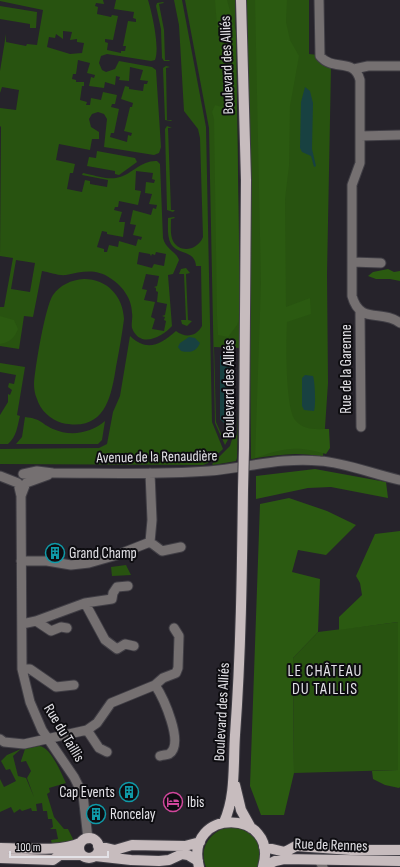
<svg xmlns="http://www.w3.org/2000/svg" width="400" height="867" font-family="'Sofia Sans Condensed',sans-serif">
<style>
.green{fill:#285310;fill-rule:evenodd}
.forest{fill:#2b5a11}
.water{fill:#184141}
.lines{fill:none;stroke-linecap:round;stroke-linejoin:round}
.minor-casing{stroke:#403e45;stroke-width:11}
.major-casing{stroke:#403e45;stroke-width:12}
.minor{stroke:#757071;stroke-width:9}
.major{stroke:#c7bcbe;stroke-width:10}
.major-bridge-casing{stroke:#403e45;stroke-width:12;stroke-linecap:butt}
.major-bridge{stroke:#c7bcbe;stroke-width:10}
.labels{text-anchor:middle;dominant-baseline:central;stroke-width:4;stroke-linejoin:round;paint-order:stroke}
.street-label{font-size:15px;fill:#e3e2e7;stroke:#0e0d11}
.poi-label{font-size:15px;fill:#e3e2e7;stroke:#0e0d11;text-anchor:start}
.neighbourhood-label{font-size:16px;letter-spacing:1px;fill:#e3e2e7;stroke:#0e0d11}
</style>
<rect width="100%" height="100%" fill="#26232b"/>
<path class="green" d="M0,0H103L104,4L96,3L95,6L98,7L97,14L111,17L112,15L118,16L113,40L105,39V42L108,43L107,50L121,53V51H125L126,46H123L128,21L136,22V19L133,18L134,12L114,9L116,0H148C152,13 160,47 155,60L151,61L107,54L101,56L99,63L102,70L106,72L115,69L119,61L152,67L156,70L161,147L159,153L154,155L104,147L107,119L104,114L98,112L92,114L89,119L91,127L99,132V139H92L90,150L59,144L56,160L75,164L73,173H70L67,189L82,192L85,180L90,181V184L107,187L108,180L82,175L83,173C94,175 109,181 120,177C133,173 142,160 157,161L160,164L163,238C166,250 176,251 179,260L173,274L168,275L172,326C162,337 140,349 132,328C131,324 133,317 132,313C132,299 122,285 110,278C95,268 82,272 66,275C59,276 49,272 42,271L33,317L24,316L19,349L0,346V307H4L13,258L0,256L1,127L0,126V108L16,110L19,90L2,87L0,93V71L6,34V42L26,46L27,44L37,45L43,10L0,1ZM63,31L72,32L70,40L77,39V42L84,43L82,53L70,54L47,47L49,37L55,38L56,34L63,39ZM78,60L90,63L87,73L95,75L94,78L91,77L89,86L104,88L105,82L115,85L116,76L120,77L119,80L129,81L130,67L143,70L140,80L148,81L147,84H144L143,91L129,89V87L125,86L121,99L133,103L132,107H130L125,128L124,131L132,133L131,136L128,135L127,142L110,137L111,133H114L119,109L111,107L112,104H115L117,95L103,92L101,100L91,98L90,105H86L87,102L80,100L82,86H84V82H76V80L72,79L73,74H76ZM136,171L153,173L152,179L155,180L154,183L146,182L145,193L152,194L149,204L157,205L156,209L153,208L151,215L133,210L130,224L136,225L133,235L142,237L141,240L138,239L136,246L119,241L118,247L109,245L107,252H104V249L97,247L102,231L107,232V234L123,237L125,222H119L122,212L114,210L115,207H118L119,201L138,205L141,191L135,190ZM139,252L150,254L151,256L152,254L155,255L156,252L166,254L164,266L154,264L152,268L137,264ZM16,260L35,263L30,292L11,289ZM146,274L159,276L157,286L154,287L156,288V291L158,292L157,302L167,304L165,315L162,316L165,317L164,320L166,321L164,331L152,329L155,319L151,317L155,302L144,300L147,290L142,289Z
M174,0H182L206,127L212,422L223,449L208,463L203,465L0,464V449L99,448L107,444L113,412L120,396L130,336C147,352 160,345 176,331C185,338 196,337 202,326L201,266H196C195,250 178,255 171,244C167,237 168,226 168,218L174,217L175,218L171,219C171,226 170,235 173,241C180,254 198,250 203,237L200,138L198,129L184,111L179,25Z
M185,0H235L240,317L237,458L236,461L213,465L212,464L230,446L233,436L238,435L239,348L214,347L216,422L223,438L230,436L225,445L215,423L209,128Z
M247,0H309V54L318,55L323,65L331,67L327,274L328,383L323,457C298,451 276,455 251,459Z
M163,2L164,3L159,4L164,30L165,60H170L169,61H164L162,58L161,29L156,6L157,3Z
M0,6L37,12L36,28H30V24L0,19Z
M166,66L170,67L166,68L167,120H172L171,121L165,120L163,68Z
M167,126L172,128H168L171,210H175L173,212L167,210L165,129Z
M97,151L135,158L137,162L119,175L115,174V171L87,166L89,157L96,158Z
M186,268L190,273L186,274L188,320L192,321L187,326L182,324L181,320H186L184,274H179L181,269Z
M84,279C107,279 123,296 124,319C122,335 119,351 116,367C111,398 105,432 62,423C51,420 40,410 37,399C35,395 34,389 34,384C35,368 45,307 53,295C60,285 71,280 84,279Z
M0,363L25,367L17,415L20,416C17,427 17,436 8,444H0V415L8,402V394L10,395L12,390L8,387L9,383L14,384L16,375L0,372Z
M25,417C42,419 40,423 53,429C71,437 91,433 105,421L102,440L98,444H16L22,437Z
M126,565L131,575L112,576L111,567Z
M398,622V770L294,773L293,658L318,632Z
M39,746C51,747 61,773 66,783L49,788L50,792L47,794L54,817L64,829H68L74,841L52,844L51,840L58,839L56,829H50L53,827L52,819H48L47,811H43L42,803L36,804L37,811H32L31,808L22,811L20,809L14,813L11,807L0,812V779L4,787L16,781L10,769L6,770L1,761L7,755L21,749L13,756L18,776L26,778L34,797L27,778L31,771L26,761L21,762V761L25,749Z
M230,826C253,830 266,843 258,867H206C198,847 211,831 230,826Z"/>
<path class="forest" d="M215,0H227L236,32L240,317L237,325L228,337L218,335L217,316L214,119L212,112L215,105L222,107L224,105L220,53L221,34L217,27Z
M255,0H287L286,22L290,40L299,56L290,106L289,166L285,199L286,307L310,298L311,314L287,322C286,341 285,406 295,420C304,431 317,429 329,429L330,448L326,454C296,445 283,448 255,458L261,283Z
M388,269L394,272L400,271V281L390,279H376L368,276L373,272Z
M0,316L14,320L18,329C14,339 10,342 0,344Z
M315,469L386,482L388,498L331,487L308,488L256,499V476Z
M289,498L327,511L356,525L326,555L298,550L292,572L320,579L318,632L293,658L294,773L284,815H261L250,786L260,504Z
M400,531V787L399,788L385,785L373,779L372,771L398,770V622L339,630V617L362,595L360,583L356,576L375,534Z"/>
<path class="water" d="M305,87L310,91L313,103L312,149L316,166L314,167L311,156L302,152L300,148L301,102Z
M189,337L195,338L200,343C196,352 190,353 181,351L178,347L180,343Z
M225,352L231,356L230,421L226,425L220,419V356Z
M305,375L313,376C315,381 316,406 314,411L304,410L302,406V378Z"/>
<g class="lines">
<g class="minor-casing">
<path id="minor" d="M319,0L320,56C333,72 354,57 360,80V163L352,185V296C360,325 382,309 400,323
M354,69L368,66H400
M360,136L400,135
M352,262L381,263
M360,311L361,427
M23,474L37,471L53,473C105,473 157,475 209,471C246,468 282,457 320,461C343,462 376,475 400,480
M0,476L18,483L21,496L26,483L48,475
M21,496L22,669L30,702L42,730L74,777L83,795L88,839
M150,542L162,551L181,547
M21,561H47L71,565L89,563L117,555L150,542L152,520L150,473
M85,603L105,640L117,649L125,644L134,646
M36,621L51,631L61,627L67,628
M22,624L36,621L85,603L112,599L113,593L117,587L128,586
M22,669H30L56,687L74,685
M155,685C163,697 185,744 169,754C167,755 162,755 160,756
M87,730L99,748L107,752
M0,739L4,742L24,744L87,730L97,723L111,703L155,685L163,678L176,673L178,668L179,636L174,628
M319,860L323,867"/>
</g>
<g class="major-casing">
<path id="major" d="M241,0L246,180L244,448
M235,785L241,810L251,828
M224,822C236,796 233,764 235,735C241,653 242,571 243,489
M79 848a10 10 0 1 1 20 0a10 10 0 1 1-20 0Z
M98,846L115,850L132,845L185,846L200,842
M264,847L285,852L296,846L351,850H400
M0,848C21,848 63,852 80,843
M95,856L131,860L159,861L169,860L182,854L188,855L198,861
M0,858L53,860L60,855H82
M199,867C183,807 280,808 263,867
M263,867L275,861L284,859L400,861"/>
</g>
<use href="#minor" class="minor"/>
<use href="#major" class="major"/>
<g class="major-bridge-casing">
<path id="major-bridge" d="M243,489L244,448"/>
</g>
<use href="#major-bridge" class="major-bridge"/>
</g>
<defs>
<g id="building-ring" transform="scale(1)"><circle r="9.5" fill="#0e0d11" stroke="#0f9aa8" stroke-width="1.5"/><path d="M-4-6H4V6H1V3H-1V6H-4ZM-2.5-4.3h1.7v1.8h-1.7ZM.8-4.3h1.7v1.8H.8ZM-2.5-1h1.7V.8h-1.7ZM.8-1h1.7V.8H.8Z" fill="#0f9aa8"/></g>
<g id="hotel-ring" transform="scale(1)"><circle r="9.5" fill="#0e0d11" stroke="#d1479c" stroke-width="1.5"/><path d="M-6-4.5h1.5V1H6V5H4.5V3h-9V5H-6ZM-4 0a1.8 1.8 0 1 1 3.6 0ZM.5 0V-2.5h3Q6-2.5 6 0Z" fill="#d1479c"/></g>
</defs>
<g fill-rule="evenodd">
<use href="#building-ring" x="55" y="553"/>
<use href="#building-ring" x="129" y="792"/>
<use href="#hotel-ring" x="173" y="802"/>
<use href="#building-ring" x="96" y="814"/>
</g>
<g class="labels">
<g class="street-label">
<text transform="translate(227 65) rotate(-92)">Boulevard des Alliés</text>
<text transform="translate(346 369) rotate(-90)">Rue de la Garenne</text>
<text transform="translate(229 389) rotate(-90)">Boulevard des Alliés</text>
<text transform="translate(157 457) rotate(-1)">Avenue de la Renaudière</text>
<text transform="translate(222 712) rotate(-87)">Boulevard des Alliés</text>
<text transform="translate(64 733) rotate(59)">Rue du Taillis</text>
<text transform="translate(331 845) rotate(2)">Rue de Rennes</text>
</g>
<g class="poi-label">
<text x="69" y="553">Grand Champ</text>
<text x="115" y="792" text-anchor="end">Cap Events</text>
<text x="187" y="802">Ibis</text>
<text x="110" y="814">Roncelay</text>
</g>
<g class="neighbourhood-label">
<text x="325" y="671">LE CHÂTEAU<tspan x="325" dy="18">DU TAILLIS</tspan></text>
</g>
</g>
<path d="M10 851v6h98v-6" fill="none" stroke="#e3e2e7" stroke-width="2"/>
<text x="16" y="851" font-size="12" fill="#e3e2e7" stroke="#0e0d11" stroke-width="3" paint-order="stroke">100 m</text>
</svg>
